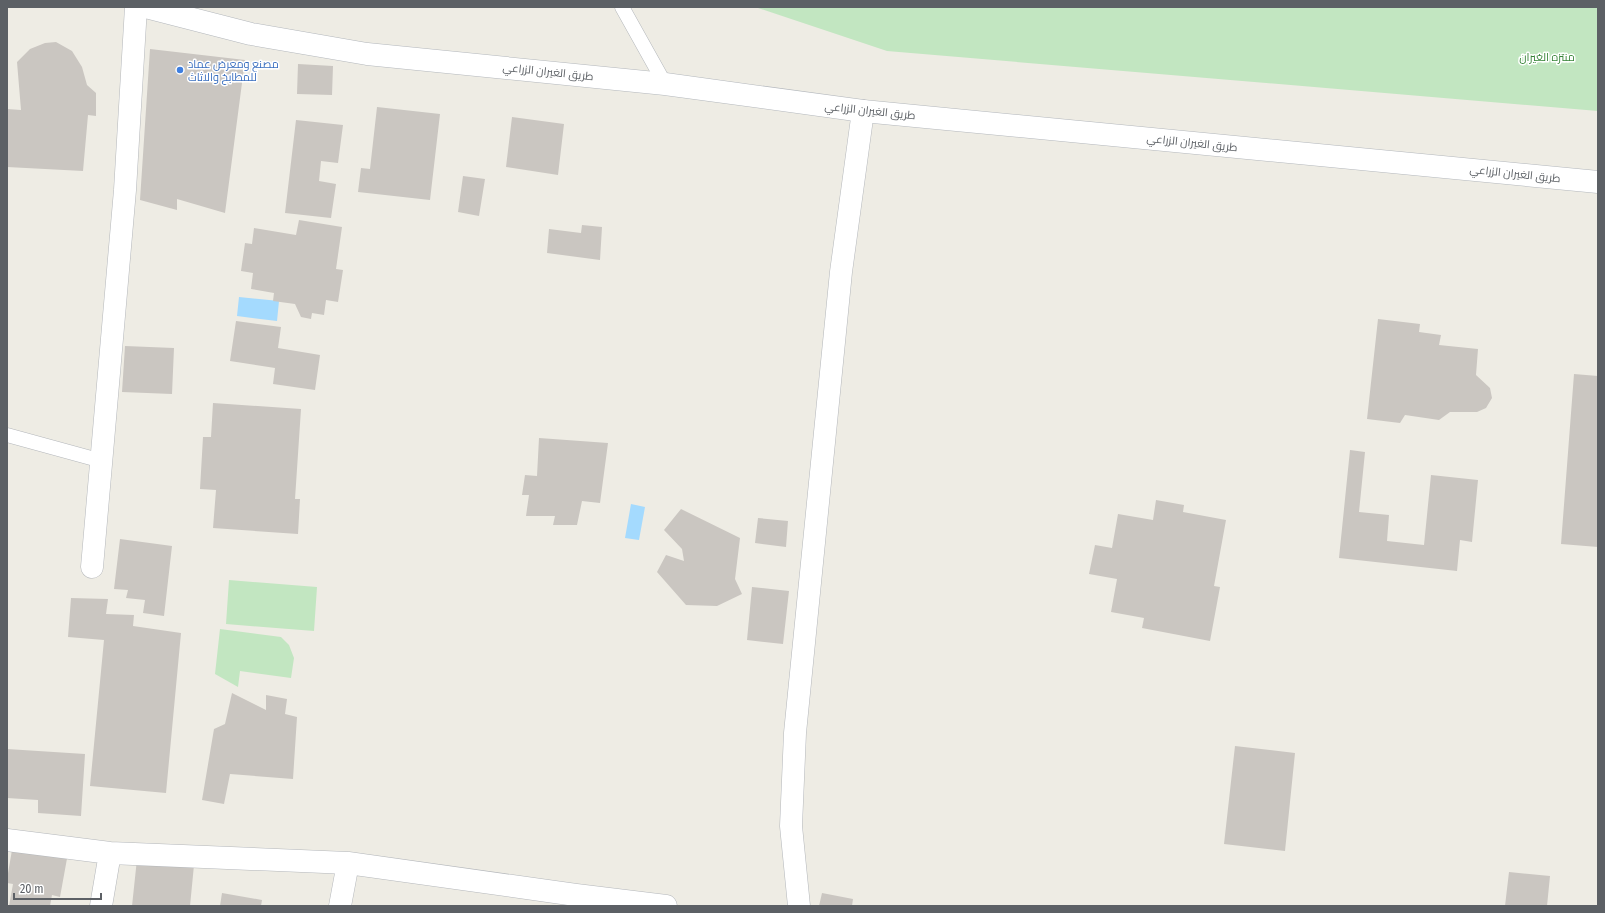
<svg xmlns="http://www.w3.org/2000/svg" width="1605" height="913" font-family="'Fira Sans Condensed',Cairo,sans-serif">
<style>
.green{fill:#c2e6c1}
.water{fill:#a4dafe}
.building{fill:#cac6c1}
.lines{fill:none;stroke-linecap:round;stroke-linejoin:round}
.lane-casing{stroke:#b4b7bb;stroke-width:15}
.street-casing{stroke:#b4b7bb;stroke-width:23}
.secondary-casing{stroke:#b3b7bc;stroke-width:23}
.lane{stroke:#fff;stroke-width:14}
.street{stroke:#fff;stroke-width:22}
.secondary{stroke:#fff;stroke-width:22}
.shop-dot{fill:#3f7fe0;stroke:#fff;stroke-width:1.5}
.labels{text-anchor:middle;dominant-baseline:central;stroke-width:3;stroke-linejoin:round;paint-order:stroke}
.park-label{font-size:11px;fill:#358336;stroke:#fff}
.shop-label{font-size:11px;fill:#366cbe;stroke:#fff;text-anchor:start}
.street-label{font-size:11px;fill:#5c6065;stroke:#fff}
</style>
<rect width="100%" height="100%" fill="#eeece4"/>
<path class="green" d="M755,7H1598V111L887,51Z
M229,580L317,587L314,631L226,624Z
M220,629L281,637L289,645L294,658L291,678L240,671L238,687L215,674Z"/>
<path class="water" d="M239,297L279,301L277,321L237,316Z
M631,504L645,507L639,540L625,538Z"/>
<path class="building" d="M56,42L72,51L82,67L87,85L96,93V116L88,115L83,171L7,167V109L21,110L17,62L30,49L45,43Z
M150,49L245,60L225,213L177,199V210L140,200Z
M298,64L333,66L332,95L297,94Z
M377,107L440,114L430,200L358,192L361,168L370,169Z
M512,117L564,124L558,175L506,167Z
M296,120L343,125L338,163L321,161L319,181L336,184L331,218L285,213Z
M463,176L485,179L479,216L458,212Z
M299,220L342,227L336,269L343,270L338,302L326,300L324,315L312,313L311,319L301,317L295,304L273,301L274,293L251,289L253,273L241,271L245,243L252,244L254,228L296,235Z
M582,225L602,227L600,260L547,253L549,229L581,233Z
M1378,319L1420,324L1419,332L1441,335L1439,345L1478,349L1476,375L1490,388L1492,398L1486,408L1477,412H1450L1439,420L1405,415L1400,423L1367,419Z
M236,321L281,327L278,348L320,355L315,390L273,384L275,368L230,361Z
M125,346L174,348L172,394L122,392Z
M1574,374L1598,376V547L1561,544Z
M213,403L301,409L295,499H300L298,534L213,528L216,490L200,489L203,437H211Z
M539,438L608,443L600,503L582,501L577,525H553L555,516H526L529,495H522L525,475L537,476Z
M1350,450L1365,452L1359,512L1389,515L1387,541L1424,545L1431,475L1478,480L1472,542L1460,540L1457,571L1339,558Z
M1156,500L1184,505L1183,512L1226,520L1214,586L1220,587L1210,641L1142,628L1144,618L1111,612L1117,579L1089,574L1095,545L1112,548L1118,514L1153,520Z
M681,509L740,538L735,579L742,594L717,606L686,605L657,572L666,555L684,561L682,549L664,530Z
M758,518L788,521L786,547L755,543Z
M120,539L172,546L164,616L143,613L145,600L126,598L128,590L114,589Z
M752,587L789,591L783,644L747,640Z
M71,598L108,599L106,614L134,615L133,626L181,633L166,793L90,786L104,640L68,637Z
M232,693L266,710V695L287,699L285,714L297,717L293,779L230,774L224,804L202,800L214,729L225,724Z
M1235,746L1295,753L1285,851L1224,844Z
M7,749L85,754L81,816L38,813V800L7,798Z
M12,850L68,853L60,897L52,895L50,906H9L13,884L7,883V879Z
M137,859L194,865L190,906H132Z
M1509,872L1550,876L1547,906H1505Z
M222,893L262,900L261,906H220Z
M822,893L853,899L852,906H819Z"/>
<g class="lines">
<g class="lane-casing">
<path id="lane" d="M622,7L665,84
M7,435L102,461"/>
</g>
<g class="street-casing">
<path id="street" d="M92,567L125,190L136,7
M7,840L110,853L348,863L576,895L666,906
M101,906L110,853
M340,906L348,863
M799,906L791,826L795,733L841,272L863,111"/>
</g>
<g class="secondary-casing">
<path id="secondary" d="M146,7L251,34L367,54L665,84L863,111L1598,182"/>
</g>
<use href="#lane" class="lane"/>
<use href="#street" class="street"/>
<use href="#secondary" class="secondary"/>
</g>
<circle class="shop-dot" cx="180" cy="70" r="4"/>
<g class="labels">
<g class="park-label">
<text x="1547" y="57">منتزه الغيران</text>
</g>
<g class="shop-label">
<text x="188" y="64">مصنع ومعرض عماد<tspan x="188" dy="13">للمطابخ والاثاث</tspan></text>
</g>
<g class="street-label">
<text transform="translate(548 72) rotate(6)">طريق الغيران الزراعي</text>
<text transform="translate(870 111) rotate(6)">طريق الغيران الزراعي</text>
<text transform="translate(1192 143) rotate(6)">طريق الغيران الزراعي</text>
<text transform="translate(1515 174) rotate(6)">طريق الغيران الزراعي</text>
</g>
</g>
<rect width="1605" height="913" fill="none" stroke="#5c6065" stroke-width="16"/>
<path d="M14 893v6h87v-6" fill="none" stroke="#5c6065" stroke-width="2"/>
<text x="20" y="893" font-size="12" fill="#5c6065" stroke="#ffffff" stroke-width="3" paint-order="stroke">20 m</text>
</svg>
